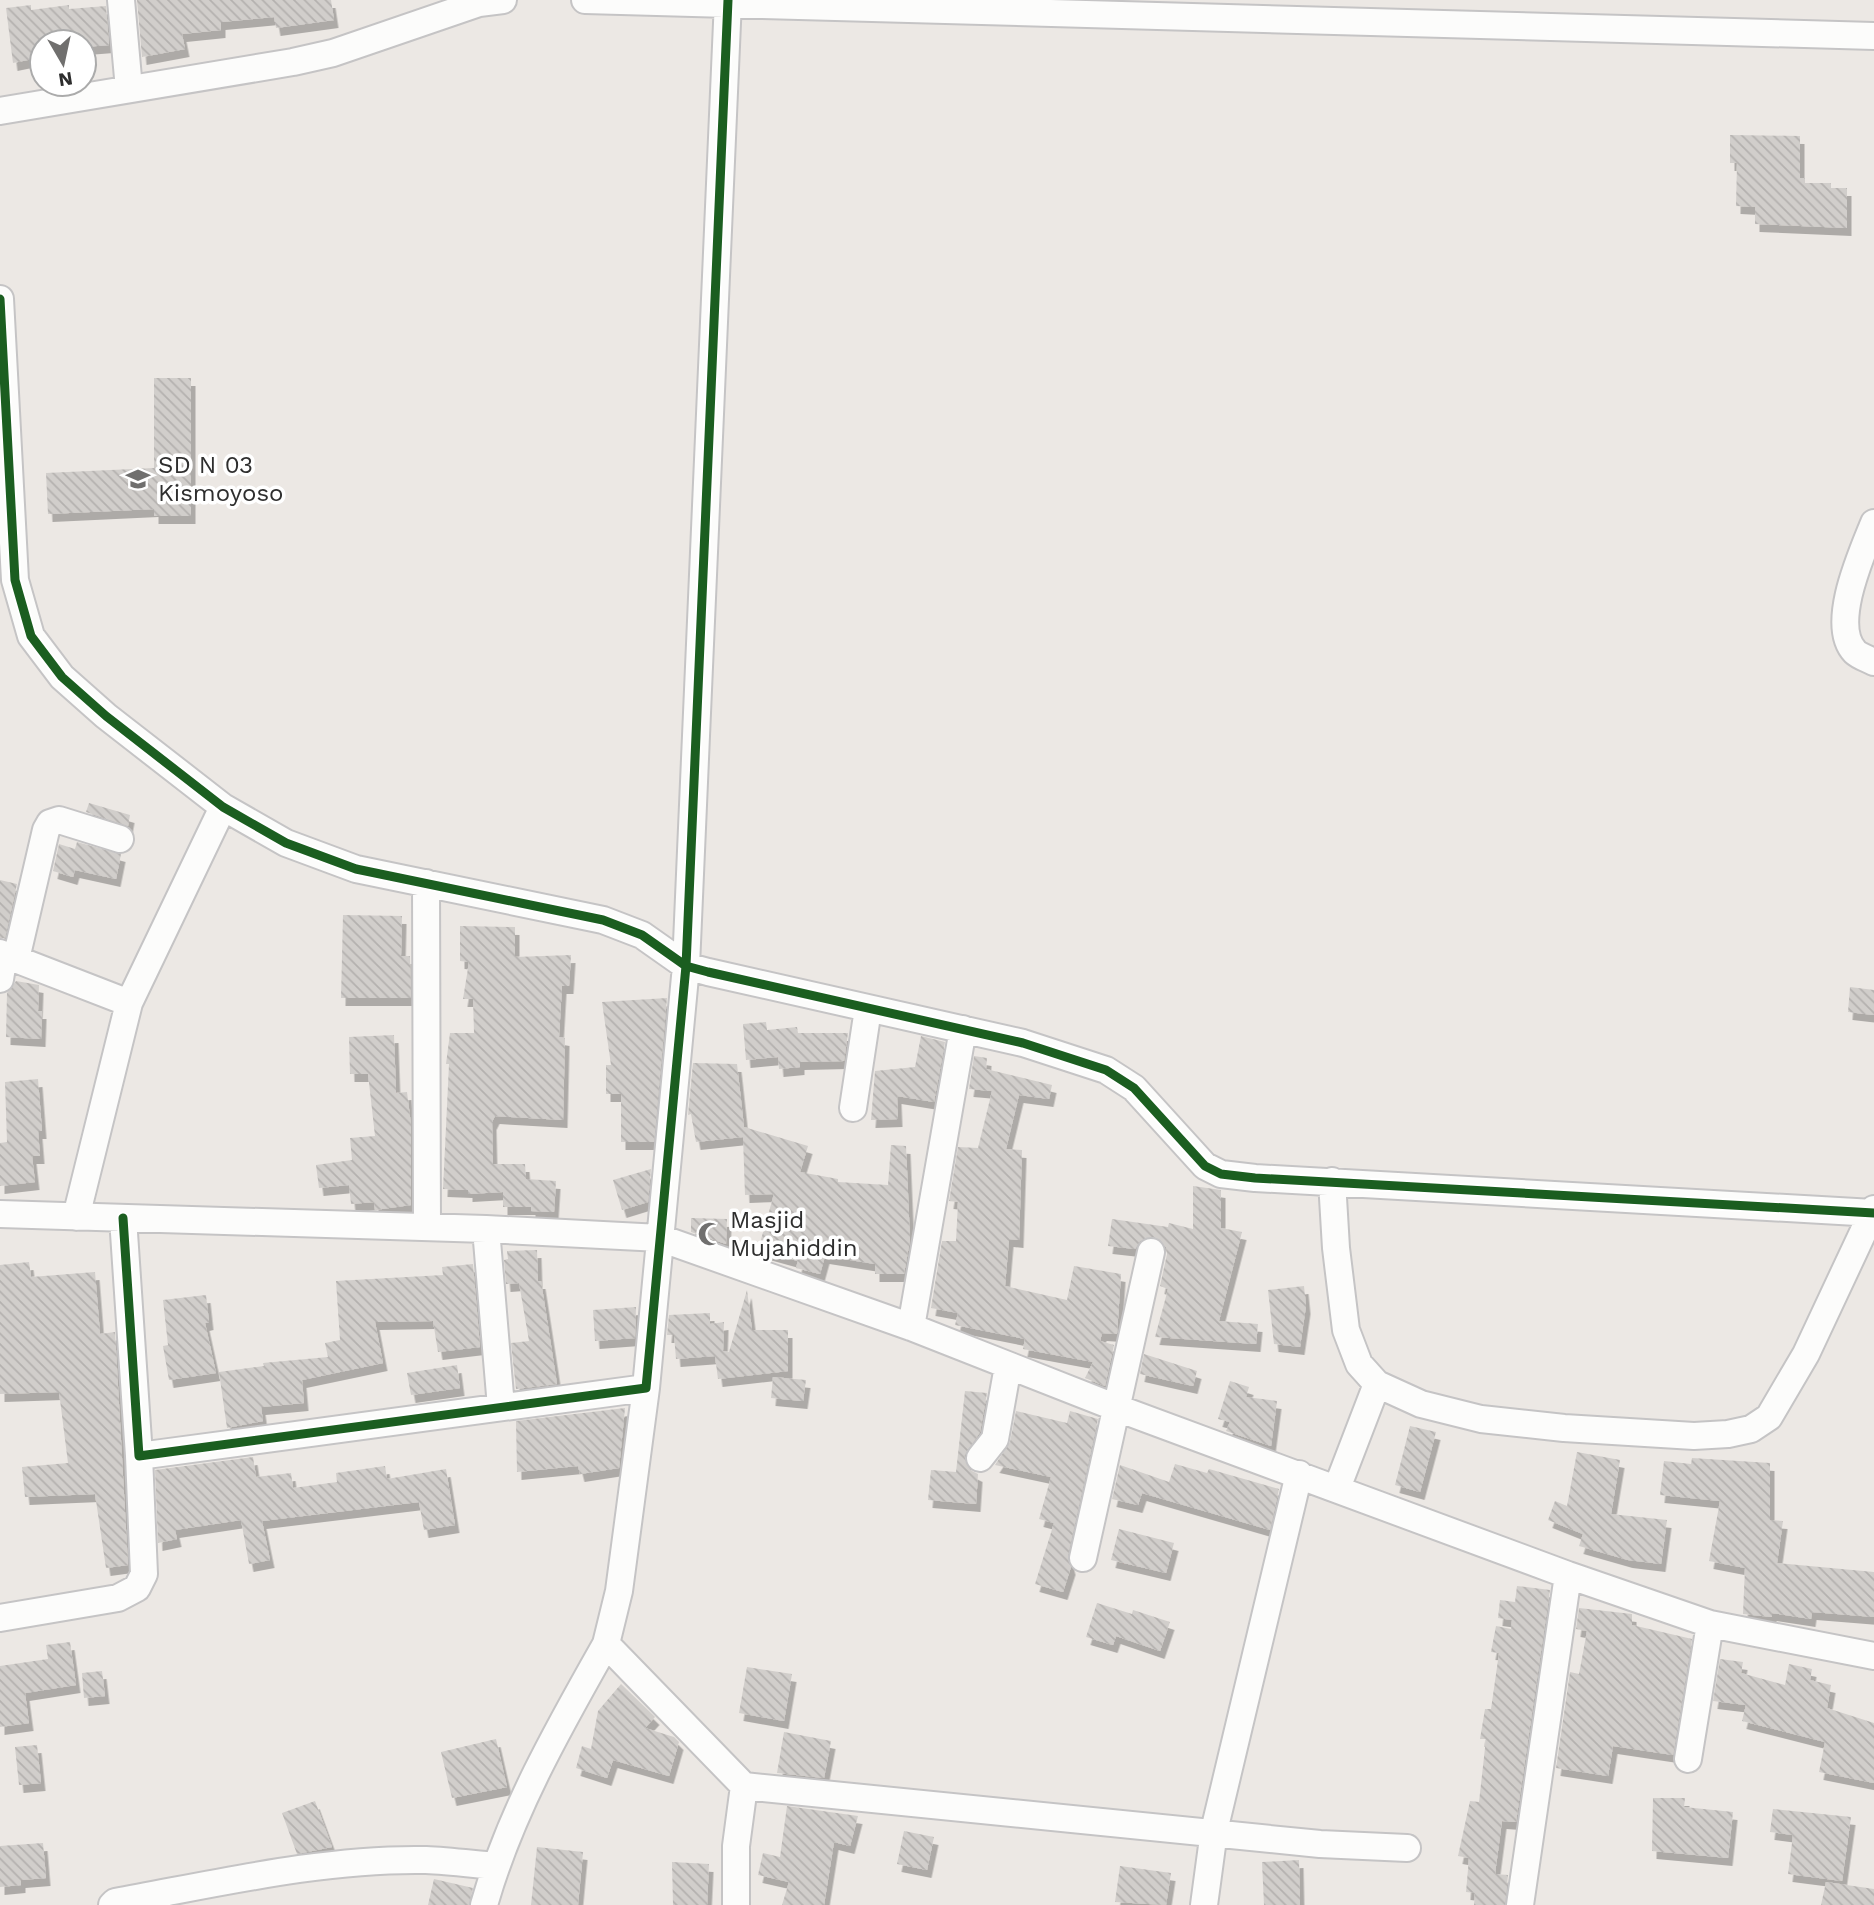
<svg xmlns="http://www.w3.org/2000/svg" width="1874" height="1905" font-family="'Work Sans',sans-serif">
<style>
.building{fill:url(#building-back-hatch);filter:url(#shadow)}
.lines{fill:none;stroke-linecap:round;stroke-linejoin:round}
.street-casing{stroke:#c5c4c5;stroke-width:30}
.street{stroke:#fcfcfb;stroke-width:26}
.cycleway-casing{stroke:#fff;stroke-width:13}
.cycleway{stroke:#1b5e20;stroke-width:9}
.labels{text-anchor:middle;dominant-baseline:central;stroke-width:7;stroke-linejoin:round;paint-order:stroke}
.poi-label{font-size:24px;fill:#2e2e2e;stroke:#fff;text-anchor:start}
</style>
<defs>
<pattern id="building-back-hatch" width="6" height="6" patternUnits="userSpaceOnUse" patternTransform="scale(1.75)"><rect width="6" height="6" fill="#d1cecb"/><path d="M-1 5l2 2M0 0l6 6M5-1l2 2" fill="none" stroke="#b4b1af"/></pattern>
<filter id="shadow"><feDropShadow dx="4.5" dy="8" stdDeviation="0" flood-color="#0004"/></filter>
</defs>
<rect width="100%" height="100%" fill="#ece8e4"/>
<path class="building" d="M137,0H331L334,20L276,28L274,17L221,22V30L182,34L185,49L142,57Z
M31,5V10L69,5V9L106,6L109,45L84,47V42H42V57L13,63L6,8Z
M1730,135L1800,136V178H1805V183H1831V188H1847V228L1755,224V207L1736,206L1737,163H1730Z
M154,378H191V516H154V509L48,514L46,473L154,468Z
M89,803L130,815L128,826L86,812Z
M77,842L121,854L116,879L75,870L73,877L53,871L59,844L75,849Z
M0,880L17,884L5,938H0Z
M343,915L402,916L401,956H410L411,998H341Z
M460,926L515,927V957L571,955L569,986H562L559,1037L565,1038L563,1120L495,1116L492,1122L493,1164H525L526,1179L556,1181L554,1212L531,1211V1207H503V1192L468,1194V1190L443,1189L449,1064H446L450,1033H474L473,999H463L469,962L460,961Z
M16,981L39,985L38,1011H42L41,1039L6,1037L7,993Z
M1850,987L1874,990V1015L1848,1012Z
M667,998L654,1142H621V1094H606V1065H611L602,1002Z
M766,1022L767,1030L797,1027L798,1033H848L844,1061L800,1062V1067L779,1069L778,1057L746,1060L743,1024Z
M394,1035L396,1093L407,1092L411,1125V1205L375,1210L374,1202L351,1204L349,1185L319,1188L316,1165L352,1160L350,1138L375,1136L368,1074H350L349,1037Z
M921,1036L945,1042L934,1102L897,1096L898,1119L871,1120L875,1071L915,1067Z
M974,1056L987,1058L986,1069L1052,1085L1049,1099L1019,1095L1006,1149L1022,1150L1019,1240L1009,1239L1005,1286L1067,1300L1074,1266L1121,1274L1117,1334L1102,1333L1100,1341L1114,1345L1105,1386L1085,1378L1093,1362L1023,1349L1025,1339L955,1325L958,1313L931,1308L942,1241H956L958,1202L949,1201L958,1147L978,1148L992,1091L969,1089Z
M693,1063L737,1064L744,1127L808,1146L800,1172L838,1179V1182L888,1185L891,1145L906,1146L910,1240L904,1274H875V1264L825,1256L820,1274L796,1268L798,1261L758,1250L774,1194L745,1195L743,1137L696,1142L691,1114L688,1115Z
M38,1079L42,1131H38L40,1156H32L35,1182L0,1186V1143L7,1142L5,1082Z
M651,1169L648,1202L622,1210L613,1180Z
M1193,1186L1221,1190V1228L1242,1232L1219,1321L1258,1324L1256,1344L1155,1337L1168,1289L1160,1286L1167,1254L1166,1247L1154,1237L1140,1241L1135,1249L1108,1246L1112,1219L1168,1227L1169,1223L1193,1229Z
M691,1218L727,1219L726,1244L691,1232Z
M537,1250L538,1281H541L557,1384L516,1389L511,1343L529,1341L519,1283L506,1284L504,1260L508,1259L507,1251Z
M29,1262L31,1277L95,1272L100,1334L115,1332L128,1565L106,1568L95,1494L25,1497L22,1467L68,1463L59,1392L0,1394V1265Z
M473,1264L480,1347L438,1352L433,1321L375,1322L383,1363L302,1380L304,1403L261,1407L263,1421L227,1428L219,1372L264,1366L263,1363L328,1357L325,1343L340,1340L336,1281L443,1275L442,1267Z
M1304,1286L1306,1306L1300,1347L1274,1344L1268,1290Z
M747,1290L752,1330H788V1371L718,1379L715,1356L676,1359L674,1335H667L669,1315L710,1313V1324L724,1322L723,1351L729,1352Z
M206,1295L209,1322L205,1323L216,1373L169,1380L163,1346L168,1345L163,1300Z
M636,1307L635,1338L595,1341L593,1310Z
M1144,1354L1197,1371L1193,1386L1140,1374Z
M457,1365L460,1388L411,1395L407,1373Z
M773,1377L806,1380L803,1401L771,1398Z
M1230,1381L1249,1387L1246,1397L1277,1401L1271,1446L1226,1431L1230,1422L1218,1419Z
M965,1391L987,1393L980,1432L964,1456L970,1470L978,1474L976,1504L928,1500L931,1470L956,1472Z
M625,1408L619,1468L580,1474L578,1466L517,1472L516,1421Z
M1016,1411L1067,1423L1070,1411L1098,1419L1068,1555L1071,1567L1063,1592L1035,1584L1054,1523L1039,1519L1051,1477L995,1465L1010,1442Z
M1410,1426L1436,1432L1420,1492L1395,1485Z
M1577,1452L1620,1460L1611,1514L1667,1520L1661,1564L1628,1560L1579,1546L1583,1534L1548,1520L1555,1501L1567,1506Z
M253,1457L256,1477L291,1473L293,1488L337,1482L336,1473L385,1466L387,1479L446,1469L455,1525L424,1530L419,1502L262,1521L270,1560L249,1564L241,1520L175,1530L177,1539L158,1543L155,1470Z
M1692,1458L1770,1463V1520L1783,1521L1777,1563L1874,1572V1617L1812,1612L1811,1619L1772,1613V1617L1743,1614L1745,1568L1709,1561L1720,1501L1660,1495L1664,1461L1691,1464Z
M1175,1464L1207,1473L1209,1469L1279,1489L1270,1530L1142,1493L1138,1505L1112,1499L1120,1465L1169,1482Z
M1119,1529L1174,1543L1166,1573L1111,1560Z
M1517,1586L1550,1590L1516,1822L1502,1821L1495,1874L1508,1875L1505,1905H1474L1475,1893L1466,1892L1469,1858L1458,1856L1470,1801L1479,1802L1486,1739H1480L1485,1709H1491L1499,1653L1491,1652L1496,1626L1511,1629L1512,1620L1498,1618L1500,1600L1515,1602Z
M1097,1603L1132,1614L1133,1610L1170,1622L1160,1651L1116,1636L1113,1645L1086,1637Z
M1579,1608L1632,1614V1625L1692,1639L1673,1755L1613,1746L1608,1776L1556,1768L1570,1672L1579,1674L1587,1631L1576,1629Z
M70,1642L76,1685L25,1693L29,1723L0,1727V1666L48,1659L46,1645Z
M1720,1659L1743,1662L1741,1673L1785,1685L1789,1664L1812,1669L1810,1680L1831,1685L1827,1708L1874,1723V1783L1819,1772L1825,1742L1742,1721L1746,1705L1713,1701Z
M747,1667L792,1674L784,1721L739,1713Z
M102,1671L105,1696L84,1698L82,1673Z
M621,1684L655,1717L645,1728L674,1737L679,1742L669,1776L613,1760L607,1778L576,1768L582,1746L591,1749L598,1711Z
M784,1732L831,1741L824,1778L777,1773Z
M496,1739L507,1787L452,1798L441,1752Z
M37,1745L41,1783L19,1785L15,1747Z
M1653,1798H1685L1684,1807L1733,1812L1728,1858L1652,1851Z
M315,1801L332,1847L297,1854L282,1813Z
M787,1806L858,1816L850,1846L834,1842L824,1905H782L789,1882L758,1875L763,1853L780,1857Z
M1773,1809L1851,1817L1842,1881L1788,1874L1793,1835L1770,1832Z
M904,1831L934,1837L927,1870L897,1864Z
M43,1843L46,1878L21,1880V1885L0,1887V1846Z
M537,1847L583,1852L578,1905H531Z
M1299,1860L1300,1905H1264L1262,1862Z
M672,1862L709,1864L707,1905H673Z
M1120,1866L1171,1873L1166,1905L1115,1902Z
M434,1879L473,1888L469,1905H428Z
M1826,1882L1874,1889V1905H1821Z"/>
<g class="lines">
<g class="street-casing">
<path id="street" d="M121,0L129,89
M585,0L1874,36
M0,111L293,62L333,53L479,3L503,0
M0,299L15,580L31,636L62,677L106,716L223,807L286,843L356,869L603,920L642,935L686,966L708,972L1023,1043L1106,1070L1134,1088L1205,1166L1221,1174L1255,1178L1874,1213
M1874,523C1862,553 1829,625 1855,652C1859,656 1868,659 1874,662
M426,883L427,1227
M0,953L129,1003
M16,959L46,830L50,823L59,820L120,839
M0,979L4,955
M853,1108L868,1009
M1332,1181L1336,1248L1346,1330L1359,1364L1377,1384L1421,1404L1481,1419L1564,1428L1694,1436L1728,1434L1751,1429L1769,1417L1806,1354L1874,1209
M0,1214L486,1229L660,1238L911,1327L1117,1408L1568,1575L1710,1624L1874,1656
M76,1217L129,1003L223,807
M123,1218L139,1456L646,1388L686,966L728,0
M486,1229L501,1407
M911,1327L963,1029
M980,1458L995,1439L1008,1366
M1337,1488L1377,1384
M1083,1558L1151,1252
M0,1618L118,1598L137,1588L144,1574L139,1456
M606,1644L619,1591L646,1388
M1688,1759L1710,1624
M112,1905L115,1902C215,1884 324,1858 426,1860C449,1861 472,1864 495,1866
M484,1905C510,1813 559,1727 606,1644L744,1786L1320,1844L1407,1848
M736,1905V1846L744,1786
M1204,1905L1214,1831L1299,1474
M1520,1905L1568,1575"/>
</g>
<use href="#street" class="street"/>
<g class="cycleway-casing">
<path id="cycleway" d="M0,299L15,580L31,636L62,677L106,716L223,807L286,843L356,869L603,920L642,935L686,966L708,972L1023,1043L1106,1070L1134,1088L1205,1166L1221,1174L1255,1178L1874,1213
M123,1218L139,1456L646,1388L686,966L728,0"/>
</g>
<use href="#cycleway" class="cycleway"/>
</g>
<defs>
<g id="school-bare" transform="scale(1.89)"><path d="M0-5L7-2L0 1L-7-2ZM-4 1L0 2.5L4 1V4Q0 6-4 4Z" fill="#706f6e" stroke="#fff" stroke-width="2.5" paint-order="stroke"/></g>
<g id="mosque-bare" transform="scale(1.89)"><path d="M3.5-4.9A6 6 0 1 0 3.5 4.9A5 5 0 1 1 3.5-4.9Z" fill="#706f6e" stroke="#fff" stroke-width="2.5" paint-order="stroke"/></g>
</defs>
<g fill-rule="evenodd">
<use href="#school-bare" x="138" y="479"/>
<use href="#mosque-bare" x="710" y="1234"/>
</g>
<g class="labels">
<g class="poi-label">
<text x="158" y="465">SD N 03<tspan x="158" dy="28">Kismoyoso</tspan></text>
<text x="730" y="1220">Masjid<tspan x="730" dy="28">Mujahiddin</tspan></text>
</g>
</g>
<g transform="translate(63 63) rotate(171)"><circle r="33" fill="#ffffff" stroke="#ababab" stroke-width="2"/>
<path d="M0-5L12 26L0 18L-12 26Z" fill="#706f6e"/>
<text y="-10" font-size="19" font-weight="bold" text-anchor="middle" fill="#2e2e2e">N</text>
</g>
</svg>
